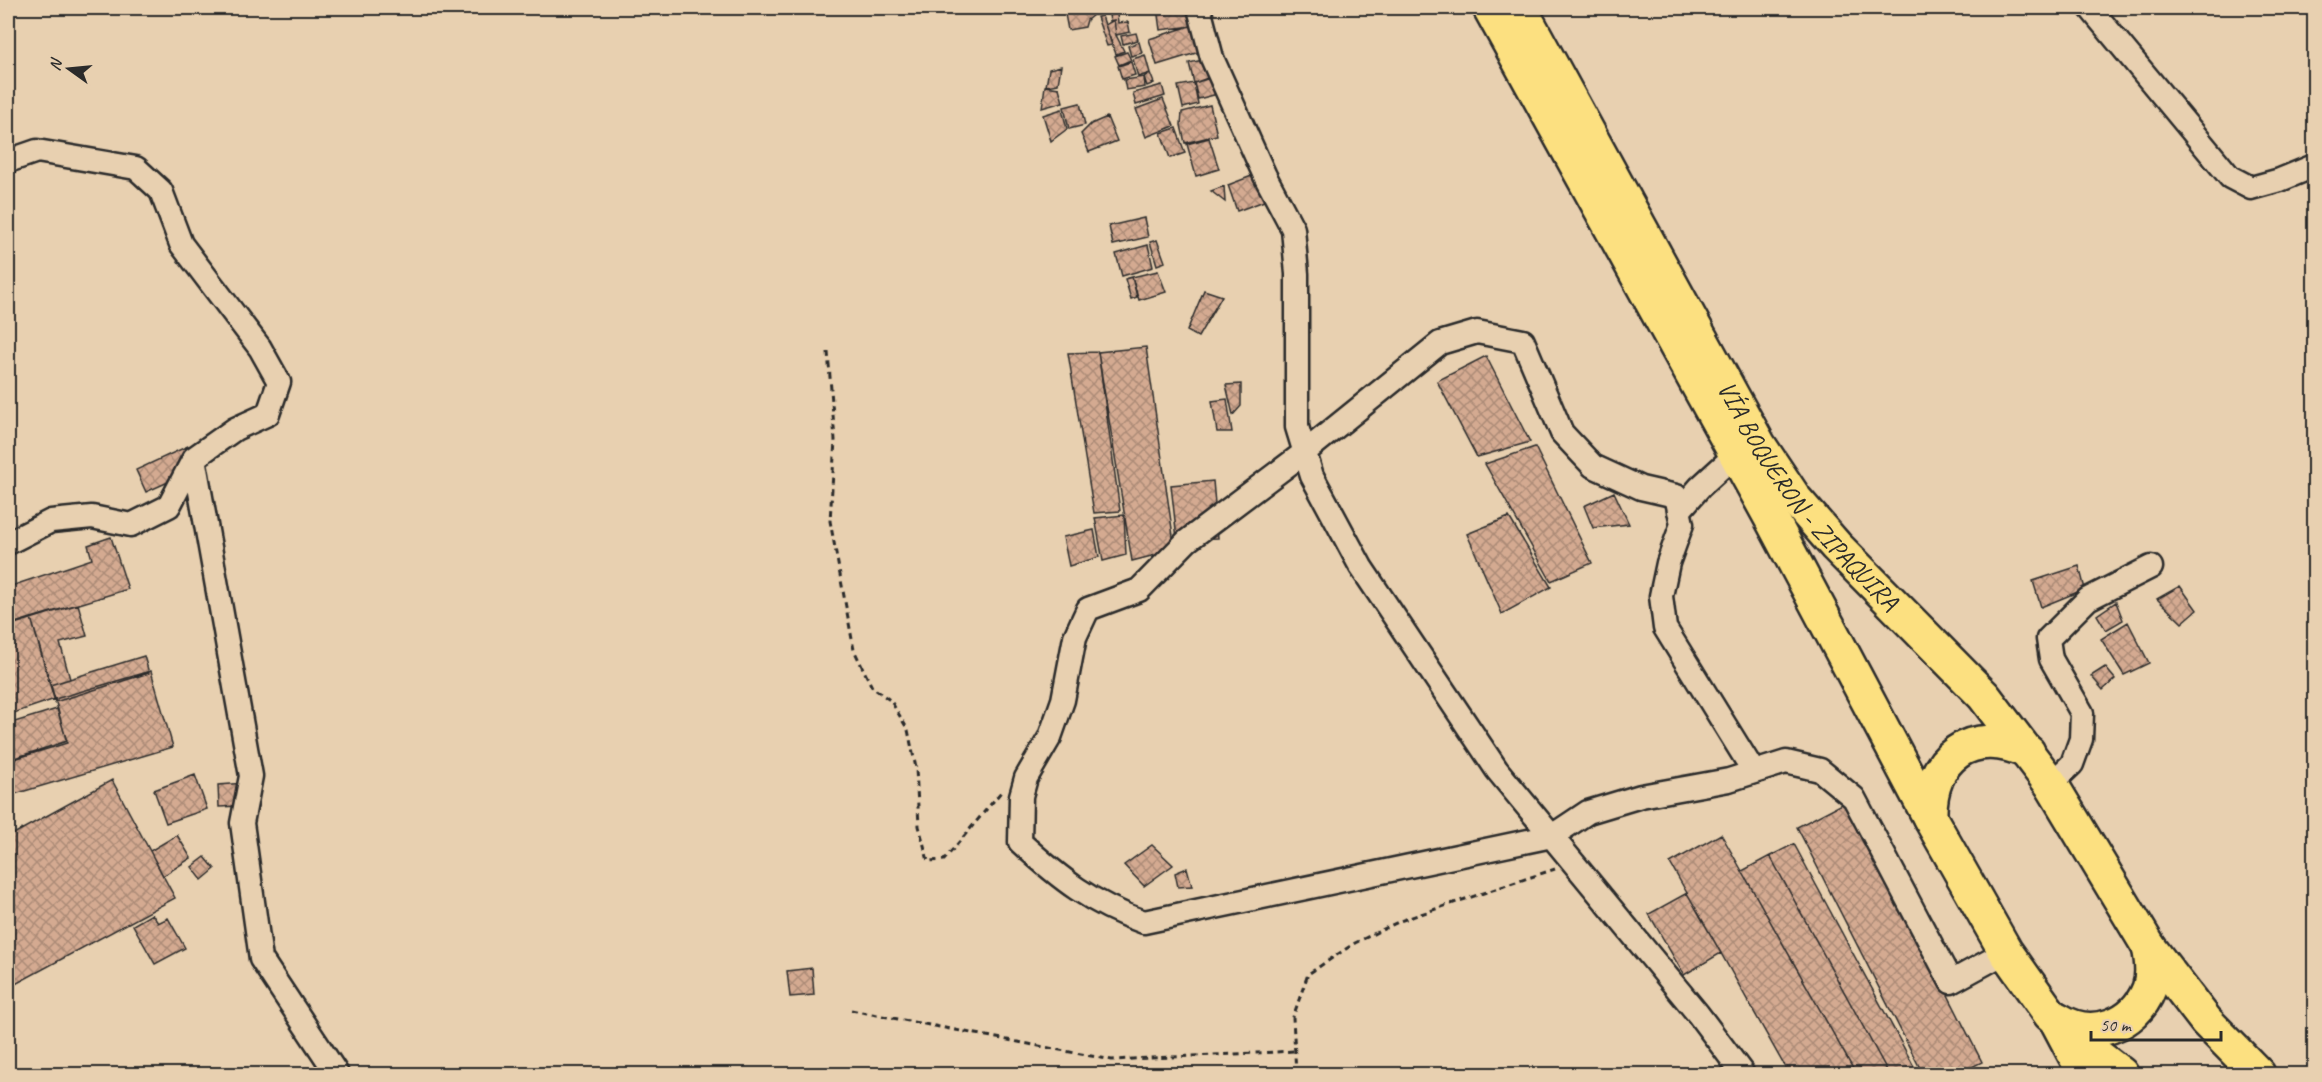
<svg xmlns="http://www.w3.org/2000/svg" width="2322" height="1082" font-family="Caveat,sans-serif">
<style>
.building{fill:url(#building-cross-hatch);stroke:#2b2b2b;stroke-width:1.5}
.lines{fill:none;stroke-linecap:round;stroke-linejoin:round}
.minor-casing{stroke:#2b2b2b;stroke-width:27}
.major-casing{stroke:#2b2b2b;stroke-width:33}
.highway-casing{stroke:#2b2b2b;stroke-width:38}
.path{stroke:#2b2b2b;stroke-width:3;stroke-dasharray:6 4.5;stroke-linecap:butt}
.minor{stroke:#e8d0b0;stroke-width:22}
.major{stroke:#fce080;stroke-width:28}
.highway{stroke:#fce080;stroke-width:33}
.labels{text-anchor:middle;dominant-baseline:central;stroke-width:4.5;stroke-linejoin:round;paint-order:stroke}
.street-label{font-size:26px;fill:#2b2b2b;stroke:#e8d0b0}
</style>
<defs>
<pattern id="building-cross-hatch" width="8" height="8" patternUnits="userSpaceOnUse" patternTransform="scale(1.5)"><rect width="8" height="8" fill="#d4aa91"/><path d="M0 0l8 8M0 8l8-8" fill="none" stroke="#ac8b77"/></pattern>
</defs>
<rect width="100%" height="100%" fill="#e8d0b0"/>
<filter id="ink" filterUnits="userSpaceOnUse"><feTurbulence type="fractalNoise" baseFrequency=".0167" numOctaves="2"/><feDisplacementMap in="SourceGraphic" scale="12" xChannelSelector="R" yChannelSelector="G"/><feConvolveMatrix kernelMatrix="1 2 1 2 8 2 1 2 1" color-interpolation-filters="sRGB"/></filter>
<g filter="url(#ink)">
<path class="building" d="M1092,8L1093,15L1087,20L1085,27L1068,30L1064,9Z
M1093,8H1113L1111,11H1101L1095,15Z
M1157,8H1191L1193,26L1160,30Z
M1117,14L1118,23L1128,22L1130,32L1116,35L1114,20L1110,21L1109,15Z
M1102,16L1112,45L1107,46L1097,17Z
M1114,20L1116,35L1124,51L1116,54L1105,25Z
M1197,24L1206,50L1157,65L1149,39Z
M1136,33L1138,40L1123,44L1121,36Z
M1139,42L1142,53L1131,56L1128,46Z
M1127,52L1131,60L1119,65L1115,56Z
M1145,55L1150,73L1138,77L1133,59Z
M1212,58L1216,75L1194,83L1189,63Z
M1131,62L1135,75L1122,79L1118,66Z
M1061,66L1058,84L1046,86L1049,69Z
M1150,73L1154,83L1147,86L1144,77Z
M1217,76L1222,93L1198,99L1194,83Z
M1144,77L1145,87L1126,90L1124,80Z
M1194,83L1198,104L1183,108L1178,86Z
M1162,85L1165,96L1136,105L1133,93Z
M1045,86L1059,88L1063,102L1042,108Z
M1163,99L1174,126L1146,137L1136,109Z
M1080,103L1085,125L1069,129L1064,107Z
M1210,105L1217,135L1185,143L1181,125L1182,112Z
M1062,109L1067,129L1051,141L1043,115Z
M1107,117L1117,141L1089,152L1081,134L1091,124Z
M1176,128L1185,153L1170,158L1161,133Z
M1209,138L1219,169L1196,176L1187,144Z
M1257,174L1267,200L1237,211L1228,185Z
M1224,186L1225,202L1211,191Z
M1144,218L1148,237L1113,245L1109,226Z
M1157,240L1165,262L1157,265L1150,242Z
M1148,245L1153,267L1122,276L1116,254Z
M1158,271L1166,292L1139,300L1132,277Z
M1132,277L1137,297L1131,299L1125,279Z
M1204,290L1222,296L1198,337L1187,331Z
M1146,347L1175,550L1132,561L1098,352Z
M1098,352L1120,511L1094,513L1068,353Z
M1486,356L1530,442L1477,457L1437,381Z
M1241,384V406L1233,415L1226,385Z
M1227,399L1232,432H1217L1212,401Z
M188,446L186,474L146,492L136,470Z
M1535,447L1592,563L1551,581L1485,464Z
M1213,481L1218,538L1177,539L1171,485Z
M1614,492L1629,524L1593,528L1584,506Z
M1124,515L1126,555L1103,561L1095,518Z
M1509,517L1551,587L1502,614L1467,534Z
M1094,530L1099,557L1069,566L1063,537Z
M111,537L128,589L8,626V587L92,559L88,545Z
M2079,566L2085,589L2041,607L2033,581Z
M2180,586L2197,610L2182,623L2157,599Z
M2116,602L2123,620L2106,630L2097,615Z
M78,604L87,636L60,643L70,679L50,685L31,618Z
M31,618L55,699L8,715V625Z
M2128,622L2149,663L2124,675L2101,639Z
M144,656L149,673L55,702L50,685Z
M2105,667L2115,679L2103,690L2091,676Z
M151,671L173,747L8,796V761L67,743L55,699Z
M57,709L67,741L8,760V724Z
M195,775L207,809L166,823L154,790Z
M112,780L175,898L8,988V837Z
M245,783L240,806L219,807L218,785Z
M1849,800L1982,1062L1958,1074H1923L1797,827Z
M1721,834L1742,871L1856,1074H1789L1687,893L1670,863Z
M177,835L191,858L163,876L150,851Z
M1794,844L1918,1074H1889L1770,856Z
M1152,845L1173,865L1144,886L1124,865Z
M1770,856L1889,1074H1856L1742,871Z
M205,857L215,869L202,880L192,867Z
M1187,868L1192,886L1178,887L1175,873Z
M1687,893L1721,953L1684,975L1649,914Z
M152,914L158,923L168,918L185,948L155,964L133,925Z
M812,968L814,995L790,997L787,971Z"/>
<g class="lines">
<g class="minor-casing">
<path id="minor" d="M1199,8L1212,58L1265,176L1293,229L1297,274V427L1312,476L1361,567L1497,770L1698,1014L1743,1074
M2090,8L2230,177L2251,188L2280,180L2314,166
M8,161L37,151L136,168L161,191L181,244L260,348L279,382L268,414L235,429L194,458L169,506L131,525L92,517L51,521L8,543
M194,458L251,776L242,823L261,959L337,1074
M1679,511L1700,487L1736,454
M1754,772L1665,628L1661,596L1668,563L1682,524L1676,496L1641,488L1593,466L1562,433L1523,341L1477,332L1440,343L1305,452L1187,541L1139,590L1088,609L1075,637L1063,700L1050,737L1026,778L1021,796L1020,842C1060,879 1092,904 1144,922L1552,836L1588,812L1641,796L1729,780L1786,762L1820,770L1854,798L1951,982L2006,952
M2051,784L2072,764L2081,739L2082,713L2051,659L2048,639L2088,599L2151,567"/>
</g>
<g class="major-casing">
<path id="major" d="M2054,1021L2082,1074"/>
</g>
<g class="highway-casing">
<g id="highway">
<path d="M1490,8L1771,518L1930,818L2006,952L2050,1014L2096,1055L2121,1074"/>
<path id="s1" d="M1520,8L1759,445L1795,499L1836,546L1984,696L2051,784L2149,947L2206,1021L2258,1074"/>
<path d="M1930,818C1928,757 1972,725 2028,752"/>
<path d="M2059,1020C2092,1041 2135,1025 2149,989C2154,975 2152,961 2149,947"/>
</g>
</g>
<path class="path" d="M828,352L835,440L830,521L854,650L872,687L891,701L908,730L916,768L919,826L928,861L944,860L1001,792
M851,1010L1112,1060L1295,1051
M1296,1074L1293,1017L1308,974L1355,943L1400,921L1555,869"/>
<use href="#minor" class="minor"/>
<use href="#major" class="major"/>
<use href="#highway" class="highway"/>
</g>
</g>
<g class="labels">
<g class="street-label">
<text stroke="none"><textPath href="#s1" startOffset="568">VÍA BOQUERON - ZIPAQUIRA</textPath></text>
</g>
</g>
<rect width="2322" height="1082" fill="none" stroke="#e8d0b0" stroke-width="30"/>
<rect x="15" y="15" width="2292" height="1052" fill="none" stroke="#2b2b2b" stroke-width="2" filter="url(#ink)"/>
<g transform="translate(69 69) rotate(285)" stroke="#e8d0b0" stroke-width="4.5" paint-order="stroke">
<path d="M0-4.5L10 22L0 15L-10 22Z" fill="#2b2b2b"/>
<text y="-9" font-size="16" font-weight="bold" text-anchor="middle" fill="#2b2b2b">N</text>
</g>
<path d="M2091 1031v9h130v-9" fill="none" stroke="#2b2b2b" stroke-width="3"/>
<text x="2100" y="1031" font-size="18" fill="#2b2b2b" stroke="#e8d0b0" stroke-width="4.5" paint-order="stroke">50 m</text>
</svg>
